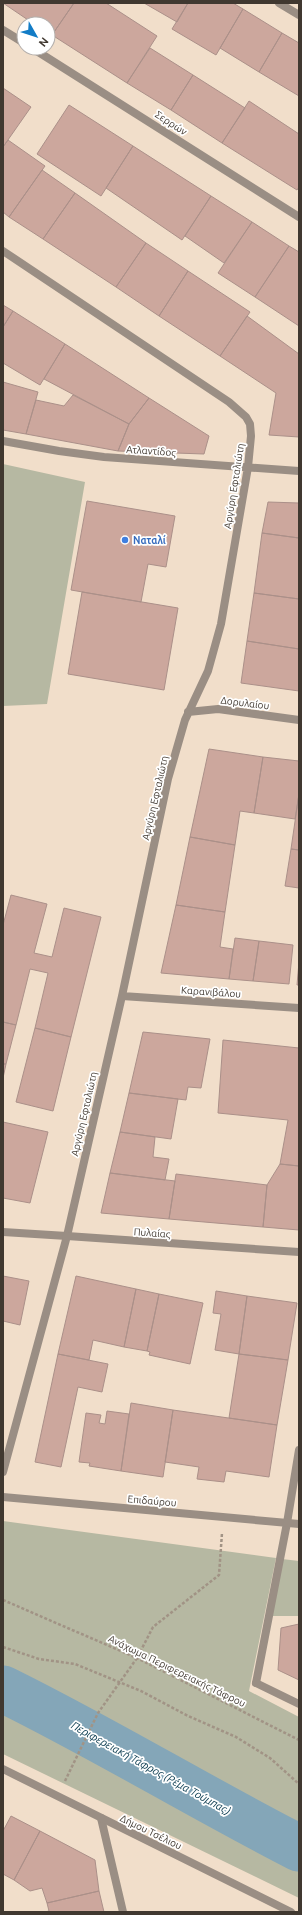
<svg xmlns="http://www.w3.org/2000/svg" width="302" height="1915" font-family="Ubuntu,sans-serif">
<style>
.green{fill:#b6b8a2}
.lines{fill:none;stroke-linecap:round;stroke-linejoin:round}
.river{stroke:#84a6b8;stroke-width:47}
.building{fill:#cca79d;stroke:#ab9089}
.path{stroke:#a19385;stroke-width:2.5;stroke-dasharray:3 2;stroke-linecap:butt}
.pedestrian{stroke:#9a8e84;stroke-width:8}
.minor{stroke:#9a8e84;stroke-width:8}
.tertiary{stroke:#9a8e84;stroke-width:8}
.shop-dot{fill:#3f7fe0;stroke:#fff;stroke-width:1.5}
.labels{text-anchor:middle;dominant-baseline:central;stroke-width:3.5;stroke-linejoin:round;paint-order:stroke}
.street-label{font-size:10px;fill:#403830;stroke:#fff}
.shop-label{font-size:10px;font-weight:bold;fill:#366cbe;stroke:#fff;text-anchor:start}
.water-label{font-size:11px;font-style:italic;fill:#093a4e;stroke:#fff}
</style>
<rect width="100%" height="100%" fill="#f1deca"/>
<path class="green" d="M3,464L85,482L47,704L3,706Z
M3,1521L276,1558L249,1691L299,1717V1898L3,1754Z
M282,1559L299,1561V1616H272Z"/>
<g class="lines">
<path class="river" d="M3,1689C103,1738 199,1797 299,1848"/>
</g>
<path class="building" d="M3,3H74L52,35L48,33V24H34Z
M74,3H106L157,36L127,83L52,35Z
M144,3H188L177,22Z
M188,3H233L243,9L216,55L172,29Z
M243,9L282,33L259,72L220,48Z
M282,33L299,43V96L259,72Z
M150,48L193,75L171,110L127,83Z
M193,75L245,108L222,143L171,110Z
M3,88L31,107L3,147Z
M249,101L299,134V187L297,190L222,143Z
M69,105L133,146L101,196L37,154Z
M8,140L45,166L9,217L3,212V147Z
M133,146L211,196L182,240L106,188Z
M42,170L75,193L43,239L9,217Z
M75,193L146,243L116,287L43,239Z
M211,196L252,222L224,263L185,236Z
M252,222L289,246L255,297L218,273Z
M146,243L188,271L159,316L116,287Z
M289,246L299,252V326L255,297Z
M188,271L250,312L220,356L159,316Z
M3,305L13,311L3,327Z
M13,311L65,344L40,385L3,363V327Z
M247,316L299,354V437L269,435L276,393L220,356Z
M65,344L149,398L129,424L44,379Z
M3,382L38,392L26,434L3,430Z
M73,395L129,424L118,451L26,434L36,400L64,406Z
M149,398L209,436L204,454L118,451L129,424Z
M87,501L175,516L166,567L148,564L141,602L71,590Z
M268,502L299,503V538L262,533Z
M262,533L299,538V599L254,593Z
M82,592L178,608L164,690L68,674Z
M254,593L299,599V649L247,641Z
M247,641L299,649V691L241,683Z
M209,749L263,757L254,813L240,811L235,845L190,837Z
M263,757L299,761V794L295,819L254,813Z
M299,794V850L291,849Z
M190,837L235,845L225,912L176,905Z
M291,849L299,850V888L285,886Z
M11,895L47,904L34,953L52,957L64,908L101,917L71,1037L35,1028L48,973L30,969L16,1025L3,1022V925Z
M176,905L225,912L220,947L233,949L229,979L161,973Z
M235,938L259,941L253,981L229,979Z
M259,941L293,945L289,984L253,981Z
M299,962V985H297Z
M3,1022L16,1025L6,1064H3Z
M35,1028L71,1037L53,1111L16,1102Z
M143,1032L210,1039L201,1088L188,1087L186,1100L129,1093Z
M223,1040L299,1048V1166L280,1164L288,1120L218,1113Z
M3,1064H6L3,1078Z
M129,1093L178,1099L171,1139L120,1132Z
M3,1122L48,1132L30,1203L3,1198Z
M120,1132L155,1137L153,1157L169,1159L165,1180L110,1173Z
M280,1164L299,1166V1230L263,1227L267,1185Z
M110,1173L175,1181L169,1219L101,1213Z
M176,1174L267,1185L263,1227L169,1219Z
M3,1276L29,1281L20,1325L3,1321Z
M76,1276L136,1289L124,1347L93,1340L89,1360L58,1354Z
M136,1289L159,1294L147,1351L124,1347Z
M216,1291L247,1296L239,1354L215,1350L221,1314L213,1313Z
M159,1294L203,1303L190,1364L149,1355L150,1352L147,1351Z
M247,1296L297,1303L288,1360L239,1354Z
M58,1354L108,1364L102,1392L78,1387L61,1467L35,1462Z
M239,1354L288,1360L277,1425L229,1418Z
M131,1403L173,1410L163,1477L121,1471Z
M173,1410L277,1425L269,1477L226,1471L224,1482L197,1479L199,1467L165,1462Z
M107,1411L129,1414L121,1471L89,1466L90,1463L79,1462L86,1413L101,1415L99,1423L105,1424Z
M299,1624V1680L278,1670L281,1628Z
M11,1816L40,1831L14,1880L3,1874V1831Z
M40,1831L95,1860L99,1891L47,1903L42,1888L30,1891L14,1880Z
M99,1891L104,1912H45L49,1911L47,1903Z"/>
<g class="lines">
<path class="path" d="M3,1600L137,1658L299,1740
M3,1647L39,1659L75,1664L141,1691L188,1716L236,1737L270,1758L299,1784
M65,1781L98,1713L137,1658L153,1627L219,1575L222,1533"/>
<path class="pedestrian" d="M256,1683L287,1523"/>
<path class="minor" d="M279,3L299,15
M3,30L24,43
M32,48L299,217
M3,251L229,402L246,417L250,424L251,436L248,467L221,624L208,671L185,720L168,779L122,996L67,1236L3,1232
M3,441L59,451L104,457L299,471
M188,712L218,709L299,720
M122,996L299,1008
M287,1523L299,1450
M256,1683L299,1704
M101,1818L123,1912"/>
<path class="tertiary" d="M3,1472L67,1236L299,1252
M3,1497L299,1524
M3,1769L291,1912"/>
</g>
<circle class="shop-dot" cx="125" cy="540" r="4"/>
<g class="labels">
<g class="street-label">
<text transform="translate(171 123) rotate(33)">Σερρών</text>
<text transform="translate(151 451) rotate(4)">Ατλαντίδος</text>
<text transform="translate(234 486) rotate(-81)">Αργύρη Εφταλιώτη</text>
<text transform="translate(245 703) rotate(7)">Δορυλαίου</text>
<text transform="translate(155 798) rotate(-77)">Αργύρη Εφταλιώτη</text>
<text transform="translate(211 992) rotate(4)">Καρανιβάλου</text>
<text transform="translate(84 1114) rotate(-77)">Αργύρη Εφταλιώτη</text>
<text transform="translate(152 1233) rotate(4)">Πυλαίας</text>
<text transform="translate(152 1501) rotate(5)">Επιδαύρου</text>
<text transform="translate(177 1671) rotate(26)">Ανάχωμα Περιφερειακής Τάφρου</text>
<text transform="translate(151 1832) rotate(26)">Δήμου Τσέλιου</text>
</g>
<g class="shop-label">
<text x="133" y="540">Ναταλί</text>
</g>
<g class="water-label">
<text transform="translate(151 1768) rotate(29)">Περιφερειακή Τάφρος (Ρέμα Τούμπας)</text>
</g>
</g>
<rect width="302" height="1915" fill="none" stroke="#403830" stroke-width="8"/>
<g transform="translate(36 36) rotate(129)"><circle r="19" fill="#ffffff" stroke="#b3afac"/>
<path d="M0-3L7 15L0 10L-7 15Z" fill="#127cc6"/>
<text y="-6" font-size="11" font-weight="bold" text-anchor="middle" fill="#403830">N</text>
</g>
</svg>
